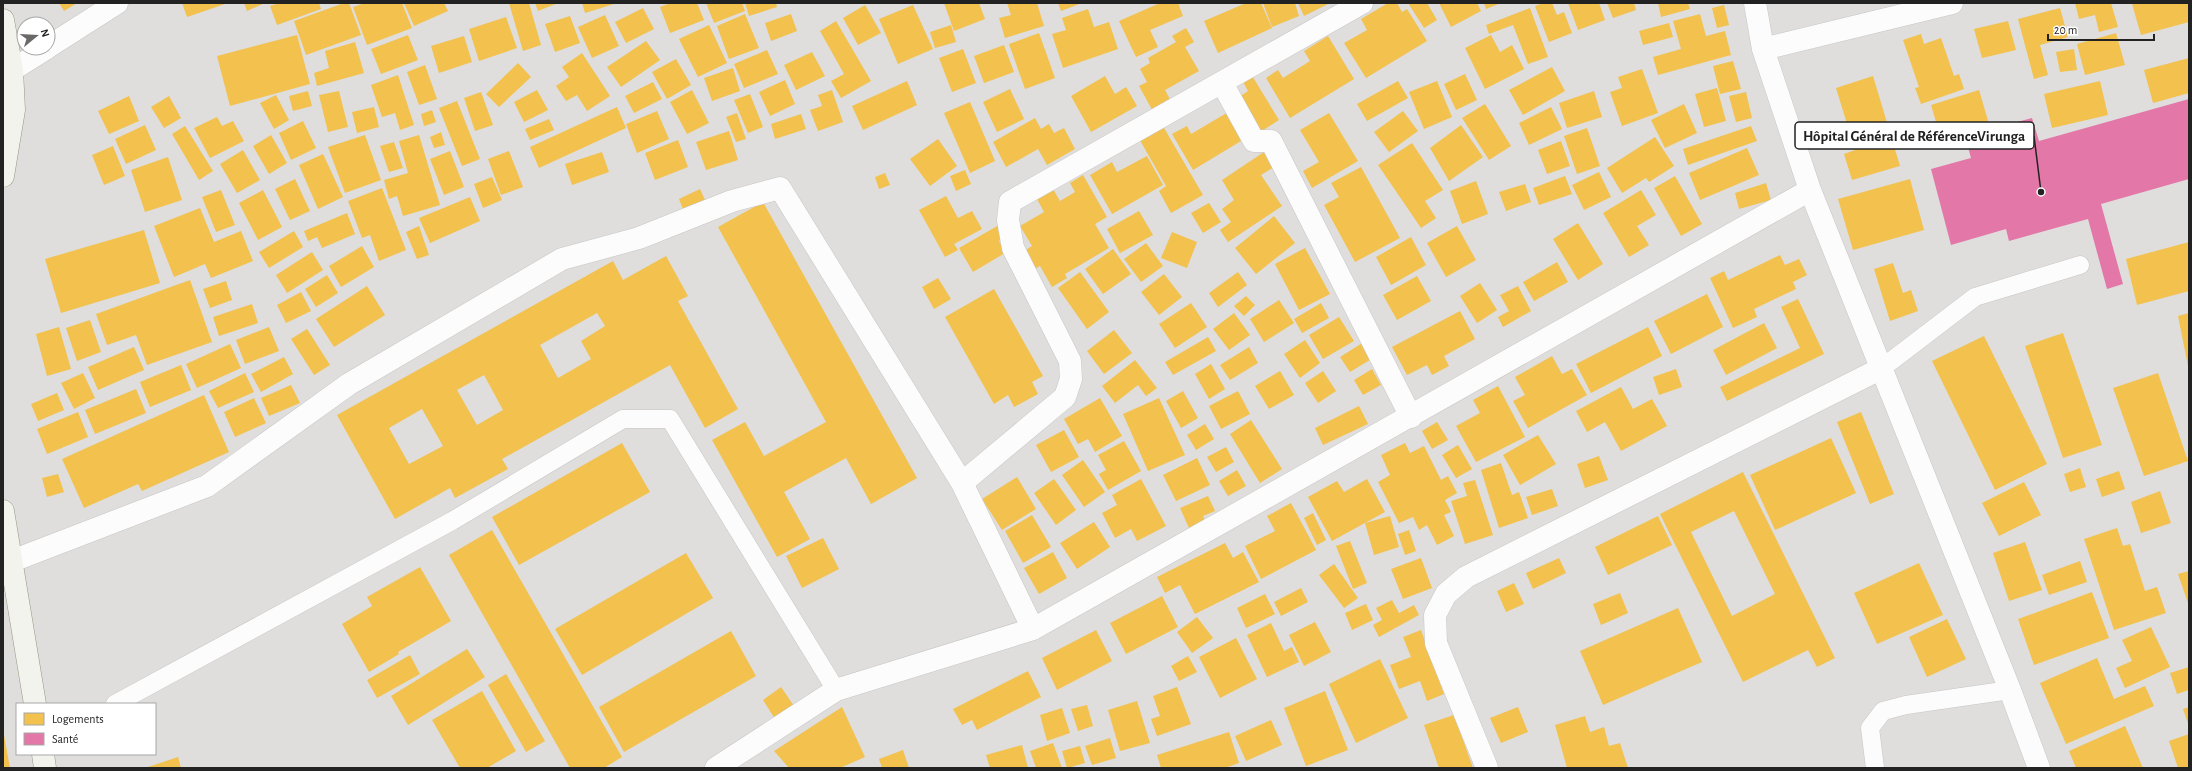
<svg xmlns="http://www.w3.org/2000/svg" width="2192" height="771" font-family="'Alegreya Sans',sans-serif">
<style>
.residential{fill:#dfdedc;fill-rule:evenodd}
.homes{fill:#f2c14e;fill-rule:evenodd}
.health{fill:#e377a8}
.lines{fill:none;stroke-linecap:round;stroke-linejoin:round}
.lane-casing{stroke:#c7c6c5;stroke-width:19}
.street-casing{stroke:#c7c6c5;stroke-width:23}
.secondary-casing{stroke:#979983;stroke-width:23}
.lane{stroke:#fdfcfc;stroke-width:18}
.street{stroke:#fdfcfc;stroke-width:22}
.secondary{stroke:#f3f3ed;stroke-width:22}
.leader{fill:none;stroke:#222;stroke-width:1.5}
.callout-dot{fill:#222;stroke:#fff;stroke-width:1.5}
.callout{fill:#fff;stroke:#222;stroke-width:1.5}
.callout-label{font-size:15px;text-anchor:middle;font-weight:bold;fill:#222}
</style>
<rect width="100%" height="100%" fill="#efeeeb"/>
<path class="residential" d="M3,3H2189V768H3ZM24,24H48V48H24ZM17,704H155V754H17Z"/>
<path class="homes" d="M59,3H77L64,11Z
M182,3H228L187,17Z
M244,3H265L247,11Z
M279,3H319L321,9L277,25L270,6Z
M344,3H349L361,35L306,55L294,21Z
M365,3H402L412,28L367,45L353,7Z
M404,3H444L448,11L414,26Z
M509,3H529L541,45L523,51Z
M535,3H558L538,11Z
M582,3H613L614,4L585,13Z
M670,3H697L704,20L670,33L660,7Z
M706,3H742L745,11L714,23Z
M745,3H776L777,7L749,16Z
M944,3H979L985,19L954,31Z
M1007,3H1037L1044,26L1005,38L999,18L1011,15Z
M1058,3H1082L1061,11Z
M1160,3H1178L1183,16L1150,30L1158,47L1136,57L1119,21Z
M1246,3H1261L1272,28L1218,53L1204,21Z
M1263,3H1295L1299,16L1272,27Z
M1298,3H1330L1304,16Z
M1388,3H1397L1402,12L1407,9L1427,41L1366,78L1344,43L1367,30L1361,19Z
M1408,3H1427L1437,20L1424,28Z
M1439,3H1477L1481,11L1451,27Z
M1484,3H1501L1486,9Z
M1543,3H1552L1557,15L1564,12L1572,33L1549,42L1535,6Z
M1568,3H1599L1605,20L1578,30Z
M1607,3H1634L1636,10L1613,18Z
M1658,3H1688L1690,9L1661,17Z
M2075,3H2111L2118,27L2099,32L2095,15L2079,19Z
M2136,3H2189V22L2141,35L2132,4Z
M865,5L881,33L858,45L843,18Z
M913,5L933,49L898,64L879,19Z
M1724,5L1729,25L1717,28L1712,8Z
M643,8L654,29L626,43L615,22Z
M1530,8L1548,57L1528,64L1513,25L1489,34L1486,25Z
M2060,8L2068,37L2040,45L2048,75L2034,79L2018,19Z
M1088,9L1094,27L1109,22L1118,49L1063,68L1052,34L1066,30L1062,18Z
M745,14L759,48L729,59L717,26Z
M791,14L797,31L771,41L765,23Z
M1700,14L1706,36L1725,31L1731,55L1658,75L1653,57L1681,49L1673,21Z
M605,15L619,46L592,58L578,27Z
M570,16L580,43L555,52L545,24Z
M506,17L517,48L479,61L469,29Z
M836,21L871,81L841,98L831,81L844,74L820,31Z
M2008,21L2016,50L1982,58L1974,29Z
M1669,23L1673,37L1643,45L1639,31Z
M709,25L727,63L698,77L679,39Z
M951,25L956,42L935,48L930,32Z
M1186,28L1194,42L1185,47L1199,71L1165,90L1173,105L1155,115L1139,86L1147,82L1140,69L1150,63L1148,58L1176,42L1172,36Z
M1039,33L1055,78L1025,89L1009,44Z
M2116,33L2125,65L2085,75L2077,44Z
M1921,34L1924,44L1941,38L1954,76L1959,74L1964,89L1921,104L1915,88L1919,87L1903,40Z
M297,35L310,84L230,106L217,56Z
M408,35L418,60L381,74L371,49Z
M1491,35L1500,52L1512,45L1524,69L1485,89L1465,48Z
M464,36L472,62L439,73L431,46Z
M1328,36L1354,79L1290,118L1266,78L1278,70L1283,78L1310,61L1304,51Z
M646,41L660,60L621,87L607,67Z
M355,42L364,73L317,86L314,73L329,68L325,51Z
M1004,45L1014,72L984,83L974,56Z
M963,49L976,83L952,92L939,58Z
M2074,49L2077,70L2060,72L2056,52Z
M767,50L778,74L744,88L734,64Z
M812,52L825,76L796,90L784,65Z
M582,53L610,96L587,111L577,95L566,101L556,86L569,77L562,67Z
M2189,58V93L2153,103L2144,70Z
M676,59L691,85L667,99L652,72Z
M1733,61L1741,89L1720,94L1713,66Z
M518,63L531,77L499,107L486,94Z
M425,65L437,99L419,105L407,72Z
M1552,67L1565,91L1523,115L1509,90Z
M733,68L740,91L712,101L704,78Z
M1642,69L1658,113L1622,126L1610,92L1622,88L1618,77Z
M1251,74L1279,120L1257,134L1236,99L1248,91L1242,80Z
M1465,74L1477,100L1456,110L1444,84Z
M398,75L414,125L400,130L395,113L382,117L371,85Z
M1105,76L1115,94L1126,87L1137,106L1091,132L1071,96Z
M1873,76L1900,166L1852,180L1844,154L1855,150L1836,88Z
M785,80L795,104L770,116L759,92Z
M907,81L917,105L863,130L852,106Z
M1398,81L1408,98L1367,121L1357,104Z
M1437,81L1452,117L1424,129L1409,92Z
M2100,81L2108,115L2052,128L2044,94Z
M653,82L662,99L634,113L625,96Z
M1717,88L1726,121L1704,127L1695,94Z
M1010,89L1024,119L997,132L983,102Z
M537,90L548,110L524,122L514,102Z
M692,90L709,123L687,134L670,102Z
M832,90L843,122L818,131L810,110L822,106L818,95Z
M1979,90L1989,124L1941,139L1931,105Z
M308,91L312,106L293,111L289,96Z
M339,91L348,127L328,132L319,95Z
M1594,91L1602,117L1567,128L1559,103Z
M481,92L493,125L475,131L464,98Z
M1746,92L1752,118L1736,122L1729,96Z
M750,94L763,127L748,133L734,100Z
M276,95L289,120L274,129L260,103Z
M129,96L139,121L109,134L98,111Z
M169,96L181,118L164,128L151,107Z
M457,101L480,159L462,166L439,108Z
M970,102L995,161L970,173L944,113Z
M1485,104L1511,146L1489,160L1462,118Z
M1684,104L1697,133L1665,148L1651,120Z
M374,107L379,127L357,133L352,112Z
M617,107L626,128L539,168L530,147Z
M1551,107L1562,129L1529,145L1519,123Z
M432,110L436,122L424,126L421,114Z
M657,111L669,139L637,153L626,124Z
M1230,111L1246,138L1193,170L1172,134L1187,126L1191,134Z
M1403,111L1418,131L1389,152L1374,132Z
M737,113L746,139L736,142L726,117Z
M1329,113L1358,161L1312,188L1303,171L1319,162L1300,130Z
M801,114L806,129L775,139L771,124Z
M217,117L222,126L233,121L244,141L210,158L194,128Z
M1035,118L1041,129L1049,124L1054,133L1064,128L1075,149L1047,165L1038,149L1006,167L993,142Z
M549,119L554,130L530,140L525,129Z
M303,121L316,148L291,160L279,133Z
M1160,121L1203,195L1171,213L1159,191L1166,186L1137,135Z
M145,125L156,150L126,164L115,139Z
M1461,125L1483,157L1449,181L1430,148Z
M185,126L213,171L199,180L172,134Z
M1751,126L1757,141L1688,165L1683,149Z
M1587,128L1600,166L1577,174L1564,136Z
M729,131L738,160L706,170L696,142Z
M441,132L445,145L434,148L430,137Z
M271,135L287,163L269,174L253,146Z
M365,135L381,180L345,193L328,147Z
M419,135L440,205L403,216L397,196L389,199L384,180L408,173L399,141Z
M1655,137L1674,166L1649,182L1646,178L1622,193L1607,168Z
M938,139L957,166L930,186L910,159Z
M678,140L688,167L655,180L645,153Z
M1561,141L1570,166L1547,174L1538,150Z
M394,142L403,168L389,172L380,146Z
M1412,143L1443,190L1425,201L1436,218L1421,228L1378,165Z
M113,146L125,176L104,185L92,155Z
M1747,148L1759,175L1700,200L1689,173Z
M243,150L260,180L237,193L220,164Z
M450,151L464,187L444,195L430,159Z
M509,151L523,187L501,195L488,159Z
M602,152L609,172L572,185L565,164Z
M1264,152L1274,167L1261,175L1282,206L1228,242L1220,230L1231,222L1222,209L1234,200L1222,180Z
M323,154L343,197L318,209L299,165Z
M1147,156L1163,185L1112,214L1090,175L1112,162L1117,172Z
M168,157L182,200L145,212L131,170Z
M1361,167L1400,238L1355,262L1324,205L1339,197L1331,183Z
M965,170L971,184L956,191L950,176Z
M1599,172L1611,197L1584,210L1572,185Z
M885,173L890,185L879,189L875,177Z
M1083,175L1107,217L1095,224L1109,248L1065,274L1067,278L1052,287L1040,266L1031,271L1021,253L1032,246L1020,226L1044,212L1037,199L1053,189L1060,201L1075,192L1070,183Z
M1565,176L1572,194L1539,205L1533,188Z
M1675,176L1702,224L1681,236L1654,188Z
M492,177L502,200L483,208L474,184Z
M295,179L310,211L290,220L275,189Z
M1910,179L1924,230L1853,250L1838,199Z
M1476,181L1488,214L1462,224L1450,191Z
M1766,183L1771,200L1739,209L1735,193Z
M1525,184L1531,202L1506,211L1499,192Z
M382,188L406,250L379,261L370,235L362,238L348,201Z
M700,189L706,202L684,212L679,199Z
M221,190L235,225L216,232L202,197Z
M263,190L282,227L258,240L239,203Z
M1641,190L1656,215L1637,226L1649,245L1629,257L1603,213Z
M946,196L958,218L972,211L982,229L954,244L958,250L945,257L919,210Z
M470,197L480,221L430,243L419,218Z
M763,202L917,478L871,504L846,458L784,492L810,539L777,557L712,440L745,422L764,456L826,422L718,227Z
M1209,203L1221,222L1203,233L1191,213Z
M200,208L214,242L241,231L253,261L211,278L205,264L174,277L154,226Z
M1139,211L1153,235L1120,253L1107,229Z
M347,213L355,234L322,248L317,237L308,241L304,231Z
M1274,216L1295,243L1256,274L1235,248Z
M1578,223L1603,264L1578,280L1553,239Z
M999,225L1006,237L999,241L1005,253L973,272L959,248Z
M419,226L429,255L417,259L406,232Z
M1457,226L1476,260L1446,277L1427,243Z
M144,230L160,283L61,313L45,259Z
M294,231L303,247L269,268L259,252Z
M1172,232L1197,242L1187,268L1161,258Z
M1411,237L1426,265L1391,285L1376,257Z
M2189,242V291L2137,305L2126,259Z
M1146,243L1163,266L1141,282L1124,259Z
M362,246L374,267L341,287L329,266Z
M1305,248L1330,294L1299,310L1275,264Z
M1113,249L1131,274L1103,294L1085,269Z
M312,252L323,270L287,293L276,275Z
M1780,255L1785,265L1799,259L1807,275L1793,282L1796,289L1754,309L1757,317L1733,328L1710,278L1724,271L1728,280Z
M666,256L688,296L678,301L738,409L705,428L670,365L502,459L508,469L455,498L450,488L395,519L337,415L613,261L623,280ZM597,313L605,326L581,341L591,359L558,378L540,345ZM484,375L503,410L477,425L457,390ZM422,409L443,446L409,464L389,428Z
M1557,262L1568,282L1534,301L1523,282Z
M1893,263L1903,293L1911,290L1918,311L1890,321L1874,269Z
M1080,272L1109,312L1087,329L1058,288Z
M1238,272L1247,285L1218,307L1209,293Z
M1164,274L1182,297L1159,315L1141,292Z
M327,275L338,293L316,307L305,289Z
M1417,276L1431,301L1397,320L1383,295Z
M938,278L951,299L934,309L922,287Z
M190,280L212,342L147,365L136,335L107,345L96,314Z
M226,281L232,300L210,308L203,289Z
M1480,283L1497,310L1477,323L1460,296Z
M367,286L385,315L334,347L316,319Z
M1518,286L1531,311L1503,327L1498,317L1509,311L1500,295Z
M994,289L1043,376L1032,382L1038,394L1014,407L1008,395L994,404L945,317Z
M301,292L311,311L286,323L277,305Z
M1707,294L1723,327L1671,354L1654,321Z
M1246,296L1255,305L1244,316L1234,306Z
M1798,299L1824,354L1727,401L1720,387L1800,348L1781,307Z
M1279,300L1294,323L1264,342L1250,319Z
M1191,303L1207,327L1175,348L1159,324Z
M1321,303L1329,318L1302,333L1294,319Z
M252,304L258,323L219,336L213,317Z
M1460,311L1475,339L1444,356L1449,366L1432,375L1427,365L1407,375L1392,347Z
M1234,313L1250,335L1229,350L1213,329Z
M2189,313V366H2188L2178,316Z
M1339,317L1354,341L1323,359L1309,335Z
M90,320L101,352L77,361L66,328Z
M1764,323L1777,348L1726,375L1713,350Z
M59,327L71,369L47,376L36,334Z
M269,327L279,351L245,364L236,340Z
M1648,327L1662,356L1591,393L1576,364Z
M307,329L330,365L314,375L291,339Z
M1114,330L1132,353L1104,374L1087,351Z
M2063,333L2102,445L2063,458L2025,346Z
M1984,336L2047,464L1995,490L1932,361Z
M1208,337L1216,351L1173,375L1165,362Z
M1305,340L1320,363L1300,378L1284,354Z
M1364,342L1373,358L1350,372L1340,357Z
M230,344L241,368L197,388L186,364Z
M134,347L144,370L98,390L88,367Z
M1249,347L1258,363L1230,380L1220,365Z
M1552,356L1562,374L1572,369L1587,395L1528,428L1513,401L1525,395L1515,377Z
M284,357L293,374L261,392L251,374Z
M1135,360L1157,388L1146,396L1138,385L1115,403L1102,386Z
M1211,364L1225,389L1209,399L1195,374Z
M181,365L191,390L150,407L140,382Z
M1372,369L1381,385L1363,395L1354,380Z
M1676,369L1682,387L1659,395L1653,377Z
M1280,371L1294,395L1269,409L1255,386Z
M1323,371L1336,391L1318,403L1305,383Z
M83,373L95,398L74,409L61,383Z
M245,373L254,392L218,408L209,391Z
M2158,373L2188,461L2144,476L2113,388Z
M291,385L300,403L269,416L261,398Z
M1498,386L1525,437L1476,462L1456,426L1480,413L1473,400Z
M1621,387L1633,409L1652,399L1667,426L1621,451L1605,422L1587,432L1576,411Z
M136,389L146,413L95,434L85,410Z
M1183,391L1198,418L1181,428L1166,401Z
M1238,391L1250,414L1221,429L1209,406Z
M57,393L64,410L38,421L31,404Z
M204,395L229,452L142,491L138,484L84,508L62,459Z
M254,398L266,423L235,437L224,412Z
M1100,398L1122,436L1095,452L1088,439L1078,444L1064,419Z
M1159,398L1185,455L1148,471L1123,414Z
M1359,406L1368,424L1323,445L1315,428Z
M78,412L88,437L47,454L37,429Z
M1861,412L1894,494L1870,504L1837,422Z
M1251,420L1282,469L1260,483L1230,434Z
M1437,422L1448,440L1432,449L1422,431Z
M1205,424L1214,439L1196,450L1187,435Z
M1064,430L1079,457L1051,472L1036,445Z
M1538,435L1556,464L1520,485L1503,455Z
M1831,438L1856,493L1775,530L1750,475Z
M1124,441L1141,471L1108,490L1099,474L1106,470L1098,455Z
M622,443L650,492L519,565L492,517Z
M1405,443L1410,453L1424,446L1441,480L1448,476L1457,493L1445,500L1451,512L1444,515L1454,536L1437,545L1427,525L1419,530L1413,517L1399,523L1378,482L1390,475L1381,455Z
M1458,445L1472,469L1456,478L1442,455Z
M1226,447L1234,462L1216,472L1207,457Z
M1599,456L1608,480L1585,488L1577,464Z
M1197,458L1210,485L1176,501L1163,475Z
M1083,460L1105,492L1084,507L1062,475Z
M1501,463L1512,495L1519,492L1528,518L1499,528L1481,470Z
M2080,468L2086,487L2070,492L2064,474Z
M1237,470L1246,486L1228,496L1219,481Z
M2119,471L2125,489L2102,497L2096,479Z
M1743,472L1835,658L1817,667L1808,650L1743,682L1660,514ZM1734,511L1775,594L1732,616L1691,532Z
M58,474L64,492L47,497L42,478Z
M1017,477L1036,509L1002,530L982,499Z
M1054,479L1076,510L1056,525L1034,493Z
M1141,479L1166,526L1137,541L1131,529L1115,538L1102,513L1117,505L1112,495Z
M1367,479L1385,512L1332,541L1308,497L1337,481L1344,492Z
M1475,480L1493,535L1465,544L1451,501L1467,496L1463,483Z
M2024,482L2041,515L1999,536L1982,503Z
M1552,489L1558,506L1532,515L1526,497Z
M2160,491L2171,523L2141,533L2131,502Z
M1208,496L1215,511L1203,516L1205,521L1189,528L1180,508Z
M1291,503L1316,550L1261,579L1245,546L1275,531L1267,516Z
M1313,513L1326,540L1317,545L1304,518Z
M1032,515L1051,547L1023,563L1005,531Z
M1390,516L1399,547L1374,555L1365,523Z
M1658,516L1672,545L1608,575L1595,547Z
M1094,522L1110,547L1077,569L1060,543Z
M2117,528L2123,546L2130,544L2145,591L2157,587L2166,613L2114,630L2084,539Z
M492,530L622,757L604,768H570L449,555Z
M1409,530L1416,551L1405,555L1398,534Z
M823,538L839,569L802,588L786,556Z
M1350,541L1367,583L1353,589L1336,546Z
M2025,542L2042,590L2009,601L1993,553Z
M1225,543L1233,558L1243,552L1259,582L1195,614L1180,585L1165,593L1157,577Z
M1053,552L1067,578L1039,594L1024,568Z
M686,553L713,598L582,675L555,629Z
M1421,558L1432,588L1403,599L1391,569Z
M1559,558L1566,573L1533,589L1526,573Z
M2080,561L2087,582L2049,595L2042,575Z
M1919,563L1943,615L1877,644L1854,593Z
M1334,564L1358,598L1344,608L1319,575Z
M420,567L451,621L398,652L399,654L369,672L342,624L372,606L367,597Z
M2189,571V606L2178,574Z
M1514,583L1524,604L1506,612L1497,591Z
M1301,588L1308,602L1281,616L1274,602Z
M2092,592L2109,638L2034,665L2018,619Z
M1620,593L1628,613L1601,625L1593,604Z
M1265,594L1275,614L1246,628L1237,608Z
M1162,596L1178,627L1126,654L1110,623Z
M1392,600L1399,613L1414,605L1419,615L1379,637L1373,625L1382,620L1376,608Z
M1366,604L1373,620L1352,630L1345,613Z
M1678,608L1702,662L1603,705L1580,651Z
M1197,617L1213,638L1192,653L1177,632Z
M1947,619L1966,659L1927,677L1909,637Z
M1315,622L1331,652L1304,666L1289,635Z
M1271,623L1284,651L1292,647L1299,662L1267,677L1247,635Z
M2151,627L2170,667L2125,688L2116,668L2132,661L2122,640Z
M1096,630L1112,661L1057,690L1042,658Z
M1421,630L1444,694L1427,701L1420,681L1399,689L1390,665L1411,657L1403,637Z
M731,631L756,676L624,752L599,707Z
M1236,638L1257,679L1220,698L1199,657Z
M467,649L485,677L408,725L391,696Z
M410,655L420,674L377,698L367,680Z
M1188,656L1197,672L1179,681L1171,666Z
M2097,658L2114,699L2145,686L2154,706L2066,744L2040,683Z
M1380,659L1408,718L1356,743L1329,684Z
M2189,667V690L2177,694L2170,673Z
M1028,671L1041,697L977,730L972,720L962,725L953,709Z
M506,674L545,741L526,752L488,685Z
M781,687L794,706L775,719L763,700Z
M1177,687L1191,724L1157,736L1151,719L1160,716L1153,696Z
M482,691L516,751L487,768H460L432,720Z
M1325,691L1348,750L1306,766L1284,708Z
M1137,701L1150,743L1120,751L1108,710Z
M1087,705L1093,726L1078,731L1071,709Z
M842,707L865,757L840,768H789L774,751Z
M1518,707L1528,732L1501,743L1490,718Z
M2189,707V726L2183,709Z
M1062,708L1070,733L1047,741L1040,715Z
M1454,715L1473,768H1439L1424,725Z
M1585,716L1590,732L1604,727L1609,746L1620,743L1628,768H1567L1555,725Z
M1271,720L1282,745L1246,761L1235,736Z
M2125,726L2143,768H2076L2069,751Z
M1229,732L1239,763L1225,768H1161L1157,755Z
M2189,734V768H2178L2169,741Z
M3,735H4L10,768H3Z
M1110,738L1116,758L1092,765L1085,746Z
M1053,743L1062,768H1036L1030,751Z
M1022,745L1028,768H990L986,755Z
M1080,746L1085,763L1067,768L1062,751Z
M903,750L909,768H882L879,759Z
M178,757L181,768H145Z"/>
<path class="health" d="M2189,99V179L2101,204L2123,284L2107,289L2088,219L2009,241L2006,229L1951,245L1931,169L1971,158L1965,136L2032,118L2039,141Z"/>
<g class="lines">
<g class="lane-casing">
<path id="lane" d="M1882,368L1975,297L2080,265
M115,704L452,521L623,419H670L836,690
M1875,768L1870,728L1883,711L1906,705L2010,690"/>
</g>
<g class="street-casing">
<path id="street" d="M1755,3L1763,49L1810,190L2010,690L2039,768
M48,47L117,3
M1763,49L1952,3
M12,70L47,48
M1222,83L1254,141H1271L1411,417
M962,483L1065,397L1071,379L1070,361L1013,248L1008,220L1010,202L1362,3
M12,561L207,486L349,384L562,259L639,238L732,201L780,188L962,483L1033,629
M716,768L836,690L1033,629L1810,190
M1487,768L1436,643L1435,615L1446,594L1466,577L1882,368"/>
</g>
<g class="secondary-casing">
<path id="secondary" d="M3,20L12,70L14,110L3,176
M3,511L35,704
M43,754L45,768"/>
</g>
<use href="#lane" class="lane"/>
<use href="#street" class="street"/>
<use href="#secondary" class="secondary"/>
</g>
<path class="leader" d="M2041 192L2034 136"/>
<circle class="callout-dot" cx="2041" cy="192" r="4"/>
<rect class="callout" x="1795" y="122" width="239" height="27" rx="4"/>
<g class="callout-label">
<text x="1914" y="141">Hôpital Général de RéférenceVirunga</text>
</g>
<rect width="2192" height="771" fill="none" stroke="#222222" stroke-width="8"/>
<rect x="16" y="703" width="140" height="52" fill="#ffffff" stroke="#a7a7a7"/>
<rect x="24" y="713" width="20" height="12" fill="#f2c14e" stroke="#a7a7a7"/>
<text x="52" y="723" font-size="12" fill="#222222">Logements</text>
<rect x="24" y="733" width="20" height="12" fill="#e377a8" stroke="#a7a7a7"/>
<text x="52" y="743" font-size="12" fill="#222222">Santé</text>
<g transform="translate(36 36) rotate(72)"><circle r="19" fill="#ffffff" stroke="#a7a7a7"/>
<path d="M0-3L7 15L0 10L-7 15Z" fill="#6a6968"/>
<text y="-6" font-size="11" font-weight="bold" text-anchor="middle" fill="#222222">N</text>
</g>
<path d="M2048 34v6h106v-6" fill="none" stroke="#222222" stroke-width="2"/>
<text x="2054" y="34" font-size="12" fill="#222222" stroke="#ffffff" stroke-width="3" paint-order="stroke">20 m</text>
</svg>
